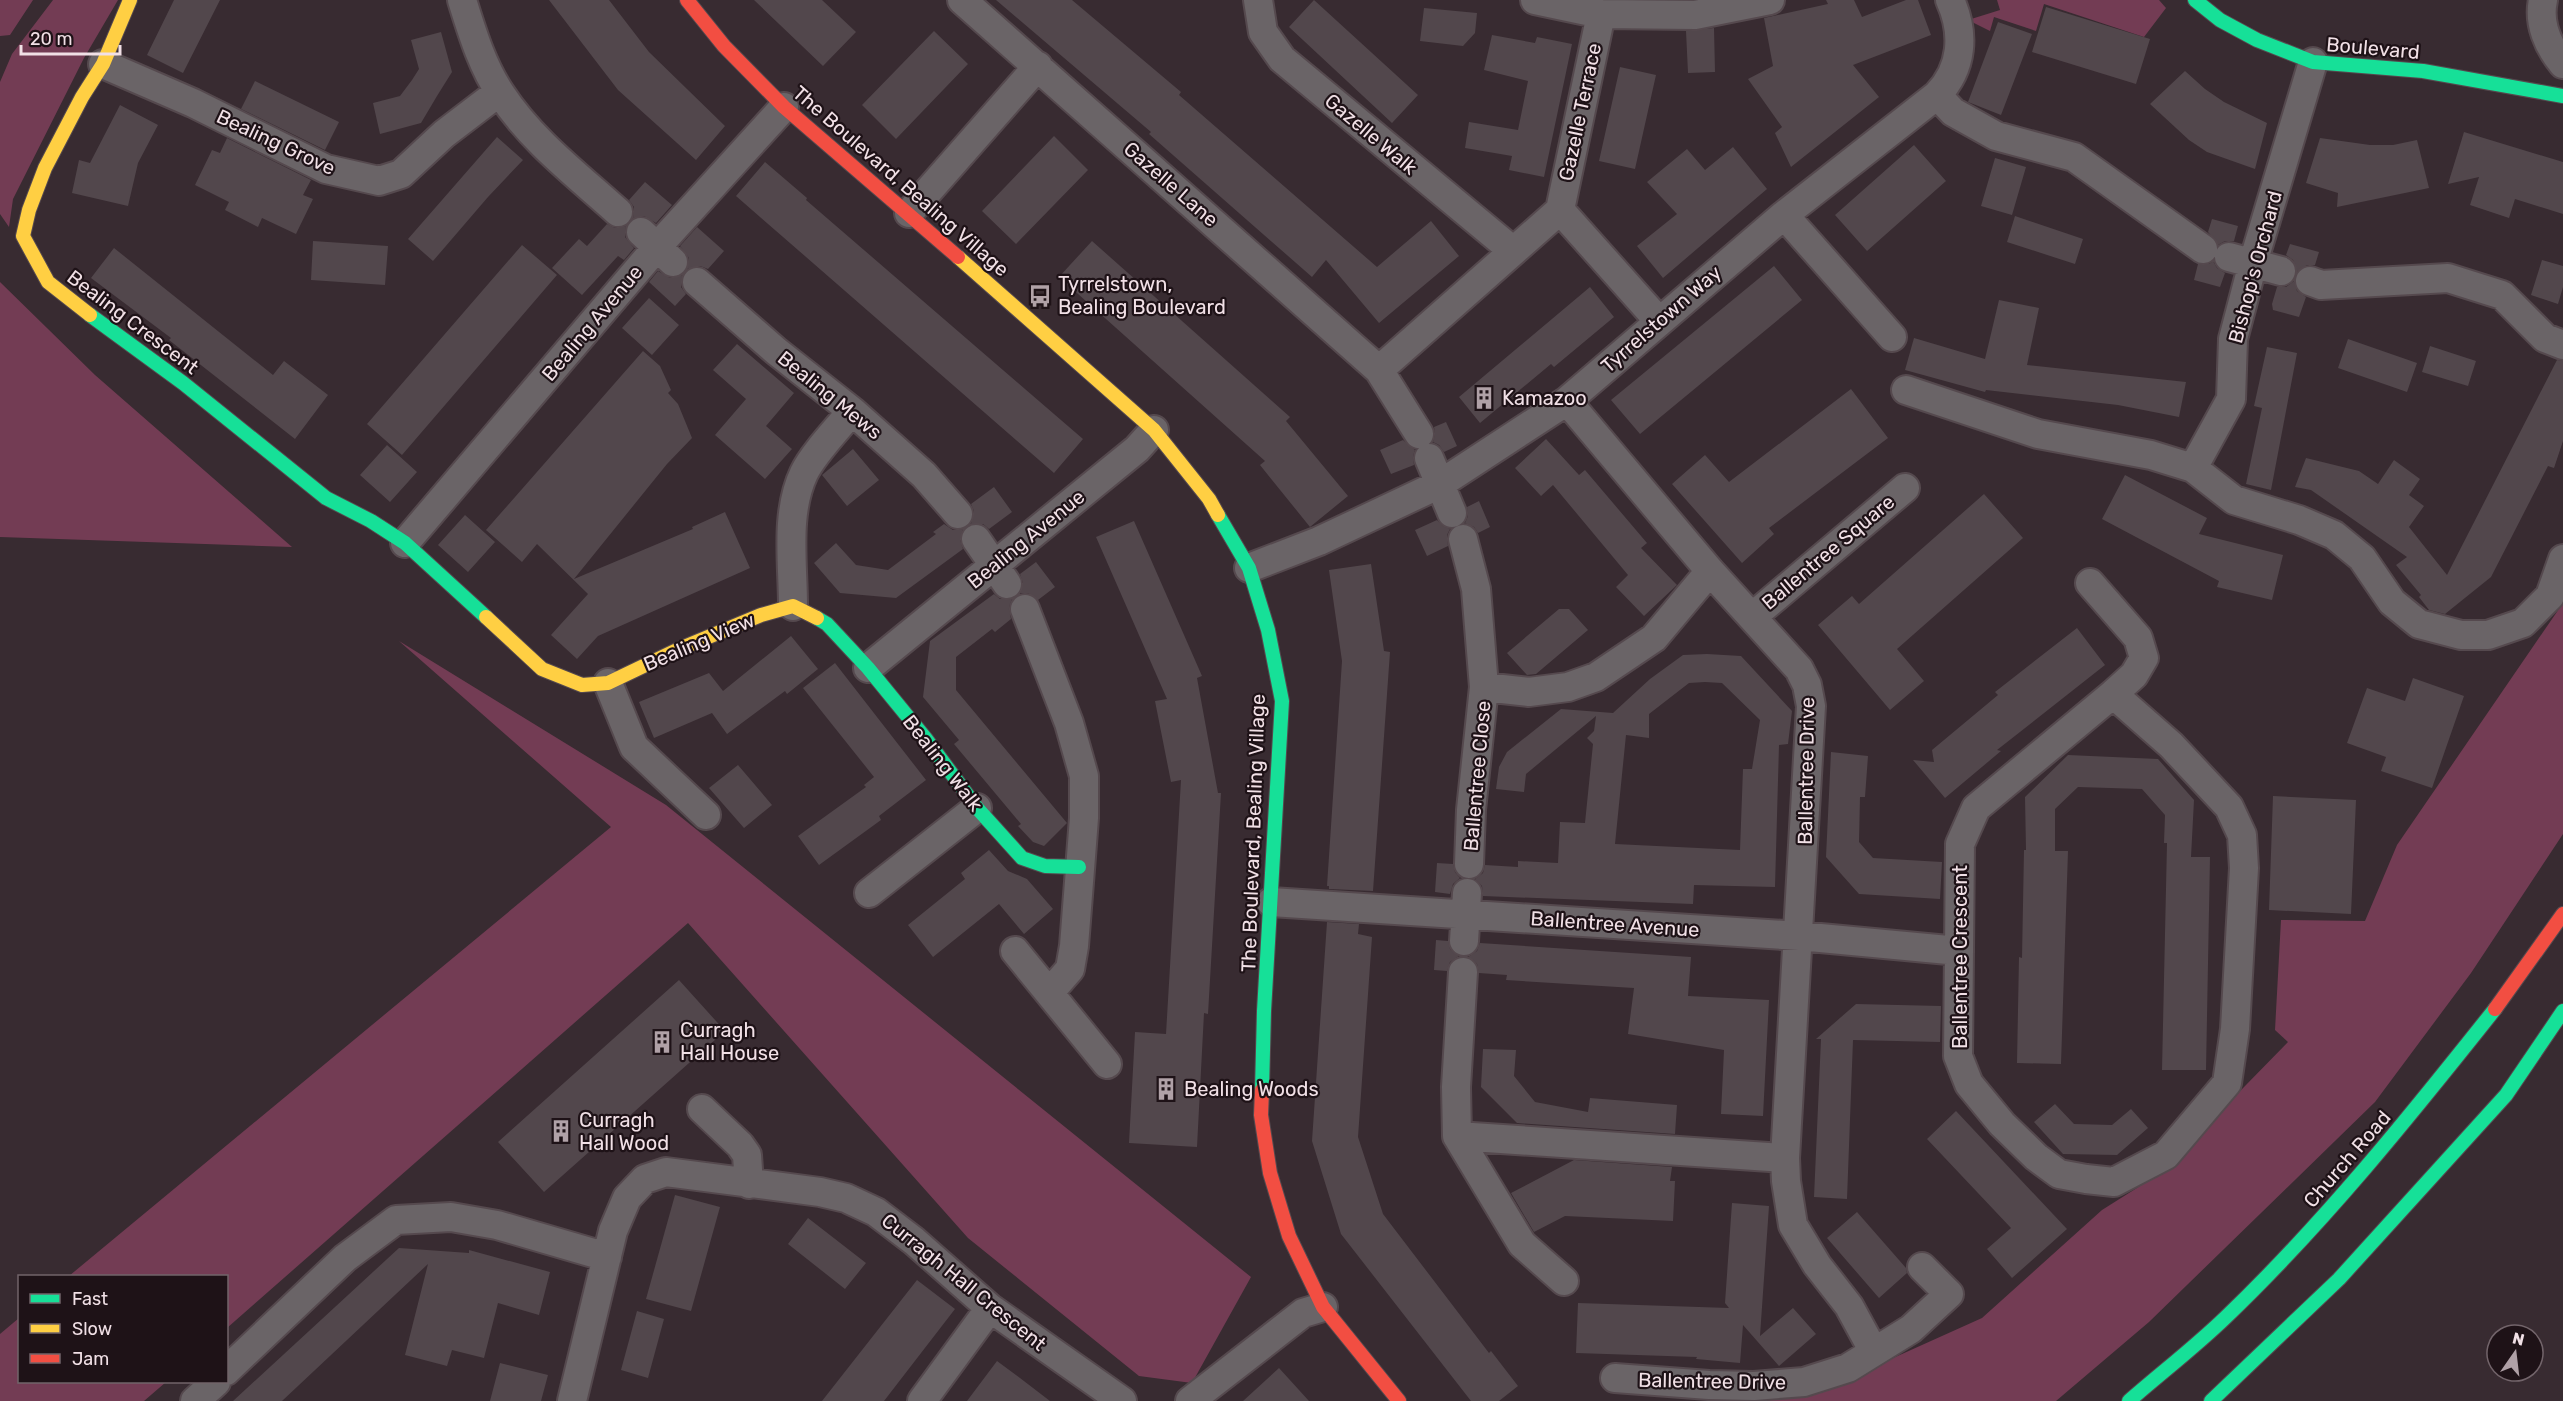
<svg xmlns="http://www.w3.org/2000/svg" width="2563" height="1401" font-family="Rubik,sans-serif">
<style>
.green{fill:#733c54}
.building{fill:#52474c;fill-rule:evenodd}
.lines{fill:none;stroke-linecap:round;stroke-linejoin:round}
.street-casing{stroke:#55494e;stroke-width:32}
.fast-casing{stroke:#55494e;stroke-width:16}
.slow-casing{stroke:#55494e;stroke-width:16}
.jam-casing{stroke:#55494e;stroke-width:16}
.street{stroke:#6a6467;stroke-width:28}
.fast{stroke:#16e098;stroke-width:14}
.slow{stroke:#ffcf43;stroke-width:14}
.jam{stroke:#f24e42;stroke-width:14}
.labels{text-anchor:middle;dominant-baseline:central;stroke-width:4.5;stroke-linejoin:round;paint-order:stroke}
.street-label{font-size:20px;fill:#f1e0e6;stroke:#1e1217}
.poi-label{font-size:20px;fill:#f1e0e6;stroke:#1e1217;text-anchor:start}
</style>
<rect width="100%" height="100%" fill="#382b31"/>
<path class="green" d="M0,0H33L10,35L0,36Z
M53,0H118L84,58L13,199L9,227L0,214V82L12,54Z
M1997,0H2159L2166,8L2144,37L2044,4L2036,31L1994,17L1990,31L1968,20L2000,10Z
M0,282L95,375L292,547L0,537Z
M2563,603V834L2471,973L2375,1102L2149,1322L2056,1401H1730L1735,1396L1882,1363L1982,1318L2102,1210L2159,1174L2288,1042L2275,1030L2281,920L2365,921L2397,845Z
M399,641L666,805L1251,1277L1192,1383L1139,1376L968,1238L688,923L227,1328L226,1276H69L611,827Z
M19,1318L20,1382H166L144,1401H0V1334Z"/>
<path class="building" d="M174,0H220L183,73L147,55Z
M549,0H609L649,52L725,126L696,160L618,90Z
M754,0H822L856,32L823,66Z
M996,0H1072L1181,92L1179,95L1377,267L1431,221L1459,256L1379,323L1326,260L1312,277L1149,134L1151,132Z
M1314,0L1418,95L1392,123L1289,27Z
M1826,0H1854L1862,17L1906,0H1918L1931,35L1853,65L1879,97L1791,167L1775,133L1782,127L1748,79L1773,66L1764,18L1828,4Z
M2046,7L2150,39L2136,84L2032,52Z
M1424,8L1477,13L1475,33L1463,46L1420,41Z
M1998,22L2032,34L2001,115L1968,102Z
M1714,28L1715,72L1688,73L1686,31Z
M934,31L968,64L896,139L862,105Z
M441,32L452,72L437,96L421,123L380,134L373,103L400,96L412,80L419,69L411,40Z
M1492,35L1535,43L1537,37L1572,44L1544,177L1509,170L1512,156L1465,148L1469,122L1518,130L1528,81L1484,70Z
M1620,67L1656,75L1635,169L1599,161Z
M2185,71L2205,89L2224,102L2267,123L2255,169L2207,152L2189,140L2150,104Z
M255,81L339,122L325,150L241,109Z
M120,105L158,125L138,163L128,206L72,193L79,160L90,163Z
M2464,132L2563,162V214L2515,199L2509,218L2470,205L2479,177L2448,184Z
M1054,136L1088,170L1016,244L982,211Z
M497,137L523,160L488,197L433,261L408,239Z
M227,138L311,180L303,195L313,199L296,234L262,218L258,227L225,210L229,202L195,185L212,150L220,153Z
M2320,138L2370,145H2393L2417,140L2429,188L2337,207L2338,193L2306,183Z
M1914,145L1946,181L1867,251L1835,215Z
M1733,147L1767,189L1663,278L1637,246L1677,214L1647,182L1687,149L1705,170Z
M1995,158L2026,167L2012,215L1981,206Z
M765,162L807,198L806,200L1083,439L1054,473L736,196Z
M645,182L672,205L656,223L644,216L633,218L634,207L629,200Z
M2015,216L2083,239L2075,264L2007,242Z
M2212,219L2238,226L2234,241H2225L2218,245L2208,232Z
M607,224L615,228L626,226L625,237L634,248L624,260L618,256L582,295L552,268L579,239L587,246Z
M697,227L724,251L708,269L700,266L687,269L689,258L680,246Z
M313,241L388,246L385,285L311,280Z
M1092,241L1290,417L1286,421L1348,496L1310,527L1260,465L1265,461L1059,277Z
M2290,244L2319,252L2315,265H2307L2297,272L2293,260L2286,255Z
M522,245L557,275L402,455L367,424Z
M114,248L273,375L284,361L328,395L295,439L169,340L171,338L91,278Z
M2542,260L2563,266V287L2558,304L2531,295Z
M2213,261L2217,268L2225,273L2220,287L2194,280L2198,264H2209Z
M1774,266L1802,300L1640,434L1611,400Z
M658,271L670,278L683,275L681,287L686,294L675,306L649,282Z
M2294,281L2297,291L2306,297L2299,317L2273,310L2272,304L2277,287H2286Z
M1590,287L1614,317L1554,367L1551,364L1480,423L1459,397Z
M649,298L679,325L652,355L622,328Z
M1999,300L2039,308L2027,365L2186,382L2179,417L2118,405L1986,390L1985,392L1905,370L1914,338L1985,359Z
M2348,339L2417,363L2407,392L2338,368Z
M737,344L794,393L766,426L792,449L765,479L715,435L746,399L713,370Z
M2430,346L2476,361L2468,386L2422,372Z
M2267,347L2297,353L2271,490L2246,484L2262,408L2254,406Z
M643,351L660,366L671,390L668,393L678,404L692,438L667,464L574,579L693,529L692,527L725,512L750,568L598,636L577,659L551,635L588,594L537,544L522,562L486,530Z
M2557,360L2563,361V441L2554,468L2548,466L2491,577L2445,614L2429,610L2419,597L2421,595L2396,565L2407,557L2311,490L2295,487L2306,458L2359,471L2378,484L2394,460L2420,479L2409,495L2424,506L2409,527L2447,575Z
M1851,389L1888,438L1769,528L1774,534L1742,563L1672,484L1705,455L1729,482Z
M1446,422L1457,446L1444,452L1439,445L1433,442L1435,434L1434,427Z
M1546,439L1579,475L1585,470L1647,543L1641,548L1677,585L1644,616L1616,587L1628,575L1553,485L1541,496L1515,468Z
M1403,440L1415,450L1413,456L1414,465L1391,474L1380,450Z
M387,445L417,472L390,502L360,475Z
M853,449L879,480L847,506L822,475Z
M2125,475L2207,518L2199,534L2283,555L2272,600L2217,587L2219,581L2102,519Z
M994,487L1012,512L989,529L983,524H971L974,511L971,504Z
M1984,494L2023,538L1897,649L1924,681L1890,710L1818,625L1852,596L1859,604Z
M1479,501L1490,527L1478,533L1474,527L1465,523L1468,516L1467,507Z
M465,515L495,542L468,572L438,545Z
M1437,520L1443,526L1450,529L1447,535L1448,546L1427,556L1415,530Z
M1134,521L1202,676L1197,678L1218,793H1221L1208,1014L1204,1013L1197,1147L1129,1143L1135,1032L1166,1034L1181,780L1171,782L1155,701L1167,699L1096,537Z
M944,524L953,530L963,529L960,540L963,549L896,598L840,593L814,563L836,543L856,565L888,570L936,534L933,532Z
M1036,562L1055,587L1038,600L1028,593H1020L1023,583L1020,574Z
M1371,564L1384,651L1390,652L1373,891L1329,889V886H1327L1342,661L1329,570Z
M994,594L1000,599H1012L1009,607L1011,619L995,632L992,629L956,657V690L1067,823L1044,846L1033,842L1018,826L1021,824L954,744L959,740L923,697L930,641Z
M1559,609H1569L1588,630L1536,674L1527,675L1507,653Z
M2077,628L2105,665L1997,750L2001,751L1945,798L1913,760L1934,762L1932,750L1998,695L1995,692Z
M791,636L818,669L787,694L785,691L727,734L712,713L654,738L639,702L709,673L723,691Z
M1707,654L1741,656L1792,711L1788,744L1779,745L1775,887L1694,885L1693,904L1483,896L1482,886L1475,879L1483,873L1485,865L1518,867V861L1558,863L1560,822L1585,823L1593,744L1587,738L1594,731L1596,716L1526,774L1524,792L1496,789L1499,767L1507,752L1561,709L1613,713L1650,679L1683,655ZM1705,682L1722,683L1760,720L1752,769H1743L1740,850L1615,844L1626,735L1649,738V714L1689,683Z
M835,663L926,780L879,816L881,820L819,865L798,836L866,787L864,785L874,777L803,688Z
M2413,678L2464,696L2432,788L2381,771L2386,757L2347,743L2367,688L2405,701Z
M1831,752L1868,756L1865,797H1860L1859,842L1873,858L1942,862L1940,899L1859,894L1826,857Z
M2068,755L2158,759L2194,800L2191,857H2210L2206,1070H2162L2167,843H2164L2165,815L2142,789L2078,787L2055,809V851H2068L2061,1064L2017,1063L2019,957L2022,958L2024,850H2026L2025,797Z
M738,765L772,805L744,828L709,788Z
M2273,796L2356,800L2351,914L2269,910Z
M989,850L1008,871L1027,879L1053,909L1024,934L999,904L933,957L908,925L965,879L961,873Z
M1437,863L1453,864L1455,872L1460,878L1453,884L1450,894L1435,892Z
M1327,922L1359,924L1358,934L1372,937L1358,1137L1383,1214L1489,1353L1491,1351L1518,1386L1499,1401H1471L1341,1234L1312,1141Z
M1436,940L1448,941L1450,949L1459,956L1450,962L1447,971L1434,970Z
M1480,943L1691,957L1688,996L1769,1000L1763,1116L1721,1114L1724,1050L1628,1034L1634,988L1506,980L1507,975L1479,973L1477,964L1468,957L1477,951Z
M679,980L725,1031L544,1192L498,1142Z
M1856,1004L1941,1006L1940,1042L1853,1040L1847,1199L1814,1197L1821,1039H1816Z
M1483,1049L1516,1050L1514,1076L1535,1102L1588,1112L1590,1098L1677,1105L1675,1134L1517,1123L1481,1087Z
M2055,1104L2074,1124L2112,1125L2131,1109L2148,1128L2117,1155L2063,1154L2034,1122Z
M1956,1111L2067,1229L2012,1278L1987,1249L2011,1228L1927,1139Z
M1574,1160L1672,1167L1670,1181H1675L1673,1221L1565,1216L1534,1232L1511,1193Z
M675,1195L720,1207L691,1311L646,1299Z
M1732,1203L1769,1206L1760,1336L1793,1308L1816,1334L1779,1366L1743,1325L1740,1363L1696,1359L1697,1357L1576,1353L1578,1303L1729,1308L1725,1303Z
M1857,1212L1906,1268L1907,1273L1879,1298L1827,1238Z
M808,1218L866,1263L845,1289L788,1244Z
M399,1248L469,1253V1250L550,1272L539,1315L498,1303L484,1358L452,1350L447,1366L405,1355L428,1264L282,1401H233Z
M917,1280L955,1309L884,1401H822Z
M637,1311L664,1319L648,1378L621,1370Z
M997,1361L1020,1378L1050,1401H967Z
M500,1363L548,1375L541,1401H490Z
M1279,1368L1309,1401H1243Z"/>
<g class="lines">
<g class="street-casing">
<path id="street" d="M462,0C472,32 482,66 501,94C531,140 577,175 618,212
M962,0L1379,370L1419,434
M1258,0L1263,32L1282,59L1512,250
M1535,0L1601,14L1695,15L1770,0
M2543,0C2538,23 2548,46 2563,64
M103,64L193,103L326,169L379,181L401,174L444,134L499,92
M1937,95L1953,112L1996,136L2074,157L2203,249
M1560,210L1601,14
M1560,210L1658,320
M909,213L1038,66
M1784,215L1892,337
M641,232L673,262
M2229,257L2281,271
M2310,281L2321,285L2448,278L2502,295L2545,338L2563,345
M697,282L776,351L852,411L924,475L958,514
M1379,370L1560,210
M1906,390L2038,434L2151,455L2193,468L2234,500L2299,520L2334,535L2362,558L2392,602L2419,624L2461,635H2488L2523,623L2550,596L2563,559
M1567,401L1710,571L1799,669L1807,685L1811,706L1785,1158L1786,1181L1793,1225L1817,1265L1849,1306L1874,1352
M1429,458L1452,513
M2193,468L2231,399L2233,339L2253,263L2313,62
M976,539L1007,584
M1463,539L1476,589L1484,687L1471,810L1469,864
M405,543L657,247L784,107
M1249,568L1319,541L1440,484L1567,401L1784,215L1937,95C1963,68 1965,33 1950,0
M2090,583L2138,638L2144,658L2134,675L2113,694L1976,808L1960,844L1958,1056L1969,1084L2002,1124L2036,1157L2059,1174L2086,1179L2114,1182L2166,1155L2227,1083L2235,1029L2244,868L2242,835L2229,807L2171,745L2113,694
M793,606C793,563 785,513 804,473C813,454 838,428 852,411
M1025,609L1069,723L1084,776V818L1074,946L1070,969L1050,992
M1752,617L1905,488
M868,668L1137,449L1154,430
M608,683L634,747L706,815
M1484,687L1529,692L1568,687L1596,677L1654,638L1710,571
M869,893L977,808
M1271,902L1799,936L1959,951
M1464,941L1467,893
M1015,951L1107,1064
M1463,972L1456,1087L1457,1136L1522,1244L1564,1281
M702,1109L740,1145L747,1155L749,1184
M1457,1136L1785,1158
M226,1371L345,1258L396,1220L451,1217L497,1225L607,1257
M1615,1378L1709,1385L1754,1386L1804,1382L1848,1368L1911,1329L1949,1294L1922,1267
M195,1401L216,1382
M572,1401L613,1231L627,1198L645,1179L666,1172L820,1192L846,1198L876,1212L914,1241L990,1308L1122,1401
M922,1401L990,1308
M1190,1401L1303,1313L1323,1307"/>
</g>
<g class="fast-casing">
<path id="fast" d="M2195,0L2220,20L2257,40L2313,62L2423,71L2563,96
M90,315L183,383L326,498L371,521L405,543L486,617
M1218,515L1249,568L1268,630L1282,701L1264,1011L1262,1090
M817,618L827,624L868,668L926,739L977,808L1022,858L1045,866L1079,867
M2129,1401C2161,1373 2195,1347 2226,1317C2324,1223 2410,1116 2495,1009
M2211,1401L2339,1279L2506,1095L2563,1011"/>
</g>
<g class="slow-casing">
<path id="slow" d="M958,257L1154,430L1209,499L1218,515
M90,315L48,282L23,236L29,210L45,168L82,97L103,64L130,0
M486,617L542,669L582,685L608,683L677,650L761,615L793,606L817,618"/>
</g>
<g class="jam-casing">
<path id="jam" d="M687,0L724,46L784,107L958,257
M2495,1009L2563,914
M1262,1090L1261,1115L1270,1173L1289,1236L1323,1307L1399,1401"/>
</g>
<use href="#street" class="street"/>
<use href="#fast" class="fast"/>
<use href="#slow" class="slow"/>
<use href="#jam" class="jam"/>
</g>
<defs>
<g id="bus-bare" transform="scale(1.8)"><path d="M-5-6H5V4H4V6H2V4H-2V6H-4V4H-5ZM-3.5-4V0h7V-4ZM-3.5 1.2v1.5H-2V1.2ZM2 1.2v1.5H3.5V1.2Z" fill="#b0a1a7" stroke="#1e1217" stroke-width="2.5" paint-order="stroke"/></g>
<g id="building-bare" transform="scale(1.8)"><path d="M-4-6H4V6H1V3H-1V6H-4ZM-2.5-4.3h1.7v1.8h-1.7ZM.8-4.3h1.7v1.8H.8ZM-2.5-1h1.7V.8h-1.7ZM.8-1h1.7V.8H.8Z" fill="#b0a1a7" stroke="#1e1217" stroke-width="2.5" paint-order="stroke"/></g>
</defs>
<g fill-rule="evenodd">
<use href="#bus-bare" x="1040" y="296"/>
<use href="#building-bare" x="1484" y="398"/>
<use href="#building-bare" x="662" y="1042"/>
<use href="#building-bare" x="1166" y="1089"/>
<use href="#building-bare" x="561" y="1131"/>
</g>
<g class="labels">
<g class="street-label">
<text transform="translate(2373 48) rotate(5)">Boulevard</text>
<text transform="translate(1580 112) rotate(-78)">Gazelle Terrace</text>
<text transform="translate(1371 134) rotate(40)">Gazelle Walk</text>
<text transform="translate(276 142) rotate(25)">Bealing Grove</text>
<text transform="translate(901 181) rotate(41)">The Boulevard, Bealing Village</text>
<text transform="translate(1171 184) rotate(41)">Gazelle Lane</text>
<text transform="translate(2255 267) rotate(-75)">Bishop's Orchard</text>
<text transform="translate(1661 319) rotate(-41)">Tyrrelstown Way</text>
<text transform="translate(133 322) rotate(37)">Bealing Crescent</text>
<text transform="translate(592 323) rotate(-50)">Bealing Avenue</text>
<text transform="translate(830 395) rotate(39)">Bealing Mews</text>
<text transform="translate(1026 539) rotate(-39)">Bealing Avenue</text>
<text transform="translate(1828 552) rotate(-40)">Ballentree Square</text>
<text transform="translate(699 642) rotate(-23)">Bealing View</text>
<text transform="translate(943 763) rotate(52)">Bealing Walk</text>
<text transform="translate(1806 771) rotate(-89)">Ballentree Drive</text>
<text transform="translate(1477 776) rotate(-85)">Ballentree Close</text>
<text transform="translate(1253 833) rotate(-88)">The Boulevard, Bealing Village</text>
<text transform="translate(1615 924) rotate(4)">Ballentree Avenue</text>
<text transform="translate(1960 957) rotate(-90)">Ballentree Crescent</text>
<text transform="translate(2347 1159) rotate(-49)">Church Road</text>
<text transform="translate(964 1282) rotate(39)">Curragh Hall Crescent</text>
<text transform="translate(1712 1381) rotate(1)">Ballentree Drive</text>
</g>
<g class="poi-label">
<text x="1058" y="284">Tyrrelstown,<tspan x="1058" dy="23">Bealing Boulevard</tspan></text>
<text x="1502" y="398">Kamazoo</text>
<text x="680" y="1030">Curragh<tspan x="680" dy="23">Hall House</tspan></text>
<text x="1184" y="1089">Bealing Woods</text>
<text x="579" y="1120">Curragh<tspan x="579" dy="23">Hall Wood</tspan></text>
</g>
</g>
<rect x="18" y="1275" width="210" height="108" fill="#1e1217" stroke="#72646a" stroke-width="1.5"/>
<rect x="30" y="1294" width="30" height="9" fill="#16e098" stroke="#72646a" stroke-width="1.5"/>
<text x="72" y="1305" font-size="18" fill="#f1e0e6">Fast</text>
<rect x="30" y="1324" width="30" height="9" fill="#ffcf43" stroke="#72646a" stroke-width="1.5"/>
<text x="72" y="1335" font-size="18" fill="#f1e0e6">Slow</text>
<rect x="30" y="1354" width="30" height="9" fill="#f24e42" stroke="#72646a" stroke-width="1.5"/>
<text x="72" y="1365" font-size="18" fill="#f1e0e6">Jam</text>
<g transform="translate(2515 1353) rotate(14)"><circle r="28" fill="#1e1217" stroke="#72646a" stroke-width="1.5"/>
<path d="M0-4.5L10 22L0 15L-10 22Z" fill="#b0a1a7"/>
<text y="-9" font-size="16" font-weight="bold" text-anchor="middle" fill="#f1e0e6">N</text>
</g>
<path d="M21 45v9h99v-9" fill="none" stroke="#f1e0e6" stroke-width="3"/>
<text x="30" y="45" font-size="18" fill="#f1e0e6" stroke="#1e1217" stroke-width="4.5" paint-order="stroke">20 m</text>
</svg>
